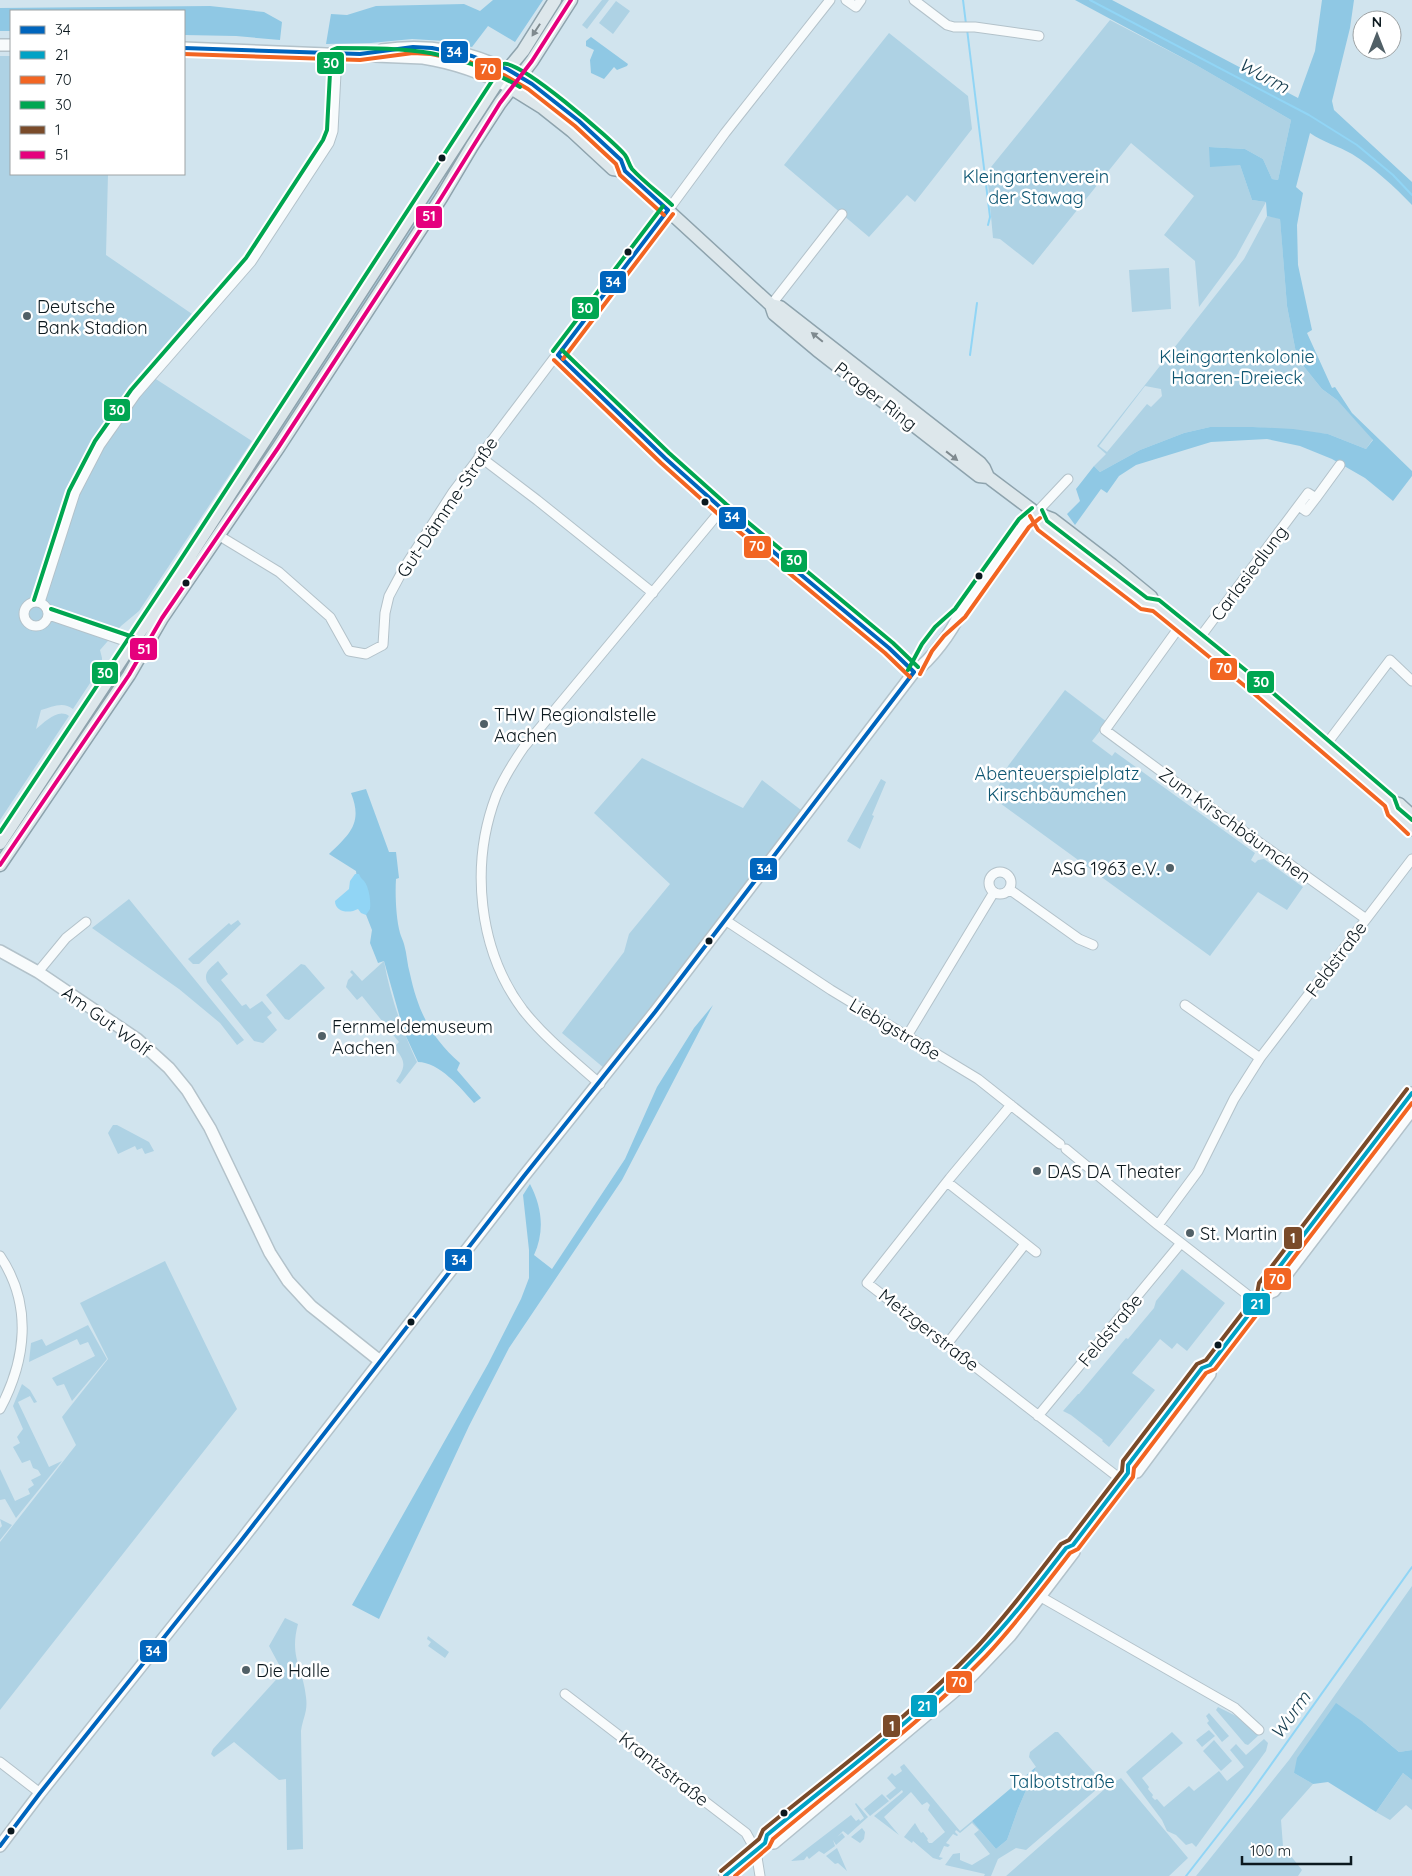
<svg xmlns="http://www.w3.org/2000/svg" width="1412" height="1876" font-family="Quicksand,sans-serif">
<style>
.green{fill:#aed2e4;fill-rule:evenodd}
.forest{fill:#8fc8e4}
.water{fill:#91d5f5}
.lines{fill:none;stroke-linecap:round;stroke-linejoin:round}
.stream{stroke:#91d5f5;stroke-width:2}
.street-casing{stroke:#b3c2ca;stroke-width:11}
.secondary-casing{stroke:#b3c2ca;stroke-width:14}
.primary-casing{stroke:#8ea3ad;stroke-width:15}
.street{stroke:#f8fbfc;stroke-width:9}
.secondary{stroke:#f8fbfc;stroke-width:11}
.primary{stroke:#dde7eb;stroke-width:12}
.bus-1-casing{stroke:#fff;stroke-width:8}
.bus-2-casing{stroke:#fff;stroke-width:8}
.bus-3-casing{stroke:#fff;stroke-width:8}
.bus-4-casing{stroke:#fff;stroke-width:8}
.bus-5-casing{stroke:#fff;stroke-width:8}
.bus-6-casing{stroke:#fff;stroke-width:8}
.bus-1{stroke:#0065bd;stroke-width:4}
.bus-2{stroke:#01a2c5;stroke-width:4}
.bus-3{stroke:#f26522;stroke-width:4}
.bus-4{stroke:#00a651;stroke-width:4}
.bus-5{stroke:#7a4b2a;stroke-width:4}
.bus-6{stroke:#e5007d;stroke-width:4}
.oneway{fill:#7f8a8f}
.bus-dot{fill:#0c191f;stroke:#fff;stroke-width:2}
.poi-dot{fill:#516067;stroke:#fff;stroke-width:2}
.labels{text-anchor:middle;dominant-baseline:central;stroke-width:5;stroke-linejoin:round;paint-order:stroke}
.park-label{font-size:18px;fill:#0c5571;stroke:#fff}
.poi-label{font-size:18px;fill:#0c191f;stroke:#fff;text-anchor:start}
.street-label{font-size:18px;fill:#0c191f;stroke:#fff}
.water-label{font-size:19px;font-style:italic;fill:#163d4f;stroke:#fff}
.line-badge{stroke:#fff;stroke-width:2}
.badge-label{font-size:14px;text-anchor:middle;font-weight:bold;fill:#fff}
</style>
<rect width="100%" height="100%" fill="#d1e4ee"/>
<path class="green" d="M602,0H609L587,29L582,25Z
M616,1L630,11L613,34L599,23Z
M1110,20L1196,65L1291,120L1278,180L1272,179L1263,159L1245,149L1209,147L1240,165L1252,200L1266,202L1236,257L1199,307L1195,261L1164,235L1194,196L1131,143L1033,265L1000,239L993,238L987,172Z
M889,33L968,96L972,129L915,202L907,195L869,237L784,165Z
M0,56H11V174H108L106,255L195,316L148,374L252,441L139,611L121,626L100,650L102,658V665L73,709C63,701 52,707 41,710L36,729C45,722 58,708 69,716L0,820Z
M492,96L495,98L443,176L437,193L149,631Z
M1267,216L1280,218L1287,306L1297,358L1322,389L1337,400L1373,439L1366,449L1328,434L1253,427H1210L1184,433L1140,450L1100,472L1094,466L1106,454L1097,446L1244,259ZM1145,386L1161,389L1162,396L1151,407L1147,404L1107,452L1099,446Z
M1169,268L1171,309L1132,312L1129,270Z
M1065,690L1107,722L1092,741L1112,756L1115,752L1255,853L1251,860L1255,863L1258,860L1264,859L1303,887L1287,910L1258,892L1210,956L993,798L1008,766Z
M642,758L743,808L762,780L801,810L604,1068L562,1033L624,952L629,934L670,884L594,813Z
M881,779L886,782L872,815L874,816L860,849L847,841Z
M129,899L244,1040L237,1045L220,1023L179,989L92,928Z
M238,920L241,924L199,964H193L188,959L229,923L231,925Z
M218,961L228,974L221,980L242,1006L246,1004L250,1009L262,1001L272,1013L267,1017L277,1030L263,1043L254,1041L207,982C203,972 211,968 218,961Z
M384,961C390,996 402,1030 417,1062L400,1084L396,1081C407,1066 405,1060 394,1047L399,1042L362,996L357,1000L346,987L348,980L353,975L350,972L352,970L362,981Z
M301,964L305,965L325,988L289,1020L285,1019L266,995Z
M113,1125H117L149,1142L154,1151L145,1154L142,1148L137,1150L135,1146L118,1154L108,1133Z
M165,1261L237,1409L0,1710V1542L76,1445L62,1417L108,1359L80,1303Z
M1182,1269L1225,1303L1187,1351L1177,1343L1172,1349L1160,1339L1156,1344L1132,1373L1155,1390L1109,1447L1102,1441L1103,1440L1071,1415L1063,1411L1078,1394H1079L1126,1338L1128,1339L1154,1308L1156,1301Z
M88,1325L107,1359L72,1401L64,1384L57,1386L52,1378L95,1356L88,1342L80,1345L77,1339L29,1362L31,1343L42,1339L46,1346Z
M22,1384L30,1390L37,1402L34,1403L30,1396L18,1402L49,1467L62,1461L16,1518L5,1499L0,1500V1469L15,1501L30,1494L28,1489L34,1485L31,1480L41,1475L38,1470L33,1468L30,1460L22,1463L13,1447L20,1443L17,1437L23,1429L13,1406Z
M0,1519L12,1525L0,1540V1528L2,1526Z
M1412,1586V1750L1399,1752L1363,1722L1294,1773L1313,1784L1281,1820L1283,1846L1302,1870L1298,1876H1196L1289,1760Z
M285,1618L298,1624C289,1658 303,1667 306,1697C308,1712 303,1717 301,1731L303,1849L287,1850L286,1779L279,1780L234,1742L214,1757L211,1754L213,1749L283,1672L269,1646Z
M428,1636L449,1652L445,1658L428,1646L431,1642L427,1639Z
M1218,1707L1242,1719L1259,1735L1248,1745L1245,1744L1216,1710Z
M1209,1713L1229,1736L1222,1742L1207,1723L1209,1721L1206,1716Z
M1209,1730L1215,1736L1202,1747L1196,1740Z
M1055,1732H1058L1104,1783L1026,1850L1016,1848L998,1859L991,1876H984L985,1874L945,1865L953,1854L960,1853V1860L972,1865L990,1854L974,1834L979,1830L972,1823L960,1833L956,1830L955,1832L958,1835L957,1836L953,1834L946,1843L950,1845L948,1847L944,1846L939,1857L943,1858L940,1860L933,1858L913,1841L912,1843L904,1837L915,1823L921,1833L923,1832L928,1839L927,1840L929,1843H932L945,1832L928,1810L930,1805L927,1802L922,1805L911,1792L884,1817L899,1835L874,1816L903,1792L902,1790L890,1800L886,1796L896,1788L887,1778L892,1773L895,1776L902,1771L900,1767L904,1764L960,1831L972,1821L996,1849L1007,1840L1018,1809L1036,1767L1029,1757L1030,1752Z
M1172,1732L1183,1743L1142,1778L1149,1787L1148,1789L1153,1795L1152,1797L1155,1800L1157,1799L1164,1807L1189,1786L1194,1791L1219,1771L1227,1781L1244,1767L1230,1750L1236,1744L1246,1755L1264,1739L1268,1743L1266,1751L1196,1847L1192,1843L1186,1845L1176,1835L1167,1831L1162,1820L1126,1772Z
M1214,1740L1232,1761L1221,1771L1203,1751Z
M1403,1773L1412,1780V1810L1406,1805L1390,1820L1376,1812Z
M1121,1778L1188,1858L1169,1876H1006L1107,1787Z
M882,1794L889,1801L870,1816L864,1809Z
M856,1803L868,1817L848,1835L843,1831L837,1837L842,1833L845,1837L836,1845L833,1840L835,1846L824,1854L819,1851L809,1859L807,1856L804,1860L791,1861L851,1815L856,1821L859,1819L860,1821L864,1818L855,1804Z
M862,1828L865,1832L864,1839L860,1843L851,1837Z
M837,1848L847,1871L838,1863L835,1864L826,1856Z"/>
<path class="forest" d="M493,0H543L515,42L488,26L472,47L445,41L412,39L371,43L326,44L331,14L347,15L376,6L464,4L480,11Z
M1075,0H1112L1298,98L1315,51L1322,0H1354L1350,28L1332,101L1334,110L1412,182V205C1396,188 1372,166 1352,154C1338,146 1323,142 1310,133L1296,187L1303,193L1297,225L1298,265L1312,330L1307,333L1332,388L1335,387L1352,413L1412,471V476L1393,501L1365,478L1332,459L1300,446L1267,439L1211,442L1136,465L1119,476L1107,493L1101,489L1075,525L1067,514L1080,501L1076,489L1094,466L1100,472L1140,450L1184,433L1210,427H1253L1293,429L1328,434L1366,449L1373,440L1337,400L1322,389L1297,358L1287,306L1280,219L1267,216L1266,202L1252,200L1240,165L1210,167L1209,147L1245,149L1263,159L1272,179L1278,180L1291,120L1196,65Z
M210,6L264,12L282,22L280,40L236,36L184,35V11H11V31H0V8Z
M591,37L628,64L627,66L617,70L614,67L604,79L591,73L590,60L594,50L586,46V41Z
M366,789L389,852H396L399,878L396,879C395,894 396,918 400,933C401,937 403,940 404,944C407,954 407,964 410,974C418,1011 431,1038 460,1063L457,1070L481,1098L474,1103C461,1088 439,1062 418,1062L404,1032L384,961L378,963L370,943L372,930L359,897L356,871L329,854C350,834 363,823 351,793Z
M713,1005L622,1180L509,1348L469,1426L379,1619L352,1605L488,1364L521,1299L529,1278V1250L523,1195L530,1184C542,1207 545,1231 534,1255L552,1269L625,1159L657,1087L694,1028Z
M1336,1703L1363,1722L1399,1752L1412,1750V1780L1403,1773L1376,1812L1328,1782L1313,1784L1294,1773L1297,1758Z
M1036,1767L1018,1809L1007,1840L996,1849L972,1821Z"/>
<path class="water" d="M355,874H359C360,877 362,879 364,881C369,887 371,901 370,909L366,915L361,913L358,909C349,914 335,912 335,901L349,889L350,881Z"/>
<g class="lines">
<path class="stream" d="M963,0L966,24
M1090,0L1309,115L1357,145L1393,175L1412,195
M967,29L990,217L988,225
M970,355L977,303
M1186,1876L1250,1794L1412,1567"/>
<g class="street-casing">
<path id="street" d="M846,0L856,7L861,0
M914,0L947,25L954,27H975L1039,36
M771,305L842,214
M558,355L665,458L722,509L889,648L914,672
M479,456L537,500L653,593
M1299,506L1306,511L1316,498
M1036,513L1068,479
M218,535L279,572L330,617L349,651L366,654L383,645L385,613L389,596L404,568L453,492L607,288L655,228L725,133L830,0
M24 614a12 12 0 1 1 24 0a12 12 0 1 1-24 0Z
M40,602L75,493L100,445L136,394L251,262L329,143L333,131L337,54
M49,615L131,643L142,650
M1180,626L1105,730L1189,792L1366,919
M1198,640L1308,493L1316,498L1340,465
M1325,746L1390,660L1412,681
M989 883a11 11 0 1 1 22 0a11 11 0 1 1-22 0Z
M1009,889L1079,939L1093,945
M725,920L831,990L978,1079L1060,1144
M38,972L66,938L86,922
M1185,1005L1260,1058
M907,1036L994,892
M600,1084C573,1060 545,1038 523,1010C478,950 470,865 496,796C503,779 513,763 524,747L722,509
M1011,1105L950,1178L867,1283L1123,1481
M1066,1149L1158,1225L1258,1303
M947,1182L1036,1252
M1158,1225L1198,1171L1234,1099L1260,1058L1412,859
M0,1256C33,1305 26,1360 0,1409
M947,1344L1025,1244
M1038,1416L1181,1243
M1041,1597L1235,1708L1259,1730
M565,1694L746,1833L756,1851L760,1876
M0,1762L40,1793"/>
</g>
<g class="secondary-casing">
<path id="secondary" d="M0,45H11
M184,48L423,58C455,63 483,73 511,88
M382,50C427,43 473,51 513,73
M0,951L38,972L137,1039L169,1068L187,1090L210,1128L270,1253L288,1281L311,1306L380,1361
M1263,1296L1274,1291L1412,1110
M1128,1473L1137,1472L1210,1374V1365
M765,1843H774L967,1681L1010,1636L1074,1552L1073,1545
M0,1846L40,1793L240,1542L524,1176L655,1012L914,672C931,660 952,632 960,613L1024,523L1036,513
M725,1876L765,1843L767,1835C834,1779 905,1726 968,1665C1004,1630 1035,1588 1066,1548L1073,1545L1128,1473V1465L1132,1461L1202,1368L1210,1365L1263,1296L1264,1287L1412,1093"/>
</g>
<g class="primary-casing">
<path id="primary" d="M520,77L532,84L579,121L621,160L625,171L771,305L774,314L817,350L979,476L988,477
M511,88L543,108L572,131L613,169L625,171
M771,305L780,307L980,463L984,468L988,477L1036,513L1052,519L1112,565L1151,597L1155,605L1255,686L1390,802L1399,804L1412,816
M1036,513L1042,525L1045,527L1145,604L1155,605
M1390,802L1393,811L1412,829
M0,843L182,568L498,81L523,51L555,0
M0,865L129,675L162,618L278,448L441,198L472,146L500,103L532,61L571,0"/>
</g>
<use href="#street" class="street"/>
<use href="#secondary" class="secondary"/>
<use href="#primary" class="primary"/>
<g class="bus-1-casing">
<path id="bus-1" d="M184,48L360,54L413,47L432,48L472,56L507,69L532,84L579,121L621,160L625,171L668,210
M558,355L665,458L722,509L889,648L914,672
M558,355L668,210
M0,1846L40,1793L240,1542L524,1176L655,1012L914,672"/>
</g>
<g class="bus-2-casing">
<path id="bus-2" d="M725,1876L765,1843L767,1835C839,1775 917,1719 981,1651C1012,1619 1039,1583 1066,1548L1073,1545L1128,1473V1465L1202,1368L1210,1365L1263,1296L1264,1287L1412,1093"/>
</g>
<g class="bus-3-casing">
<path id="bus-3" d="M184,54L360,60L413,53L431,54L470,62L504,75L528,89L575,126L616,164L620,175L664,215
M563,359L673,214
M554,360L661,463L718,514L885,653L910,677
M1030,516L1038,530L1141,609L1153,611L1251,691L1385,806L1388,815L1408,834
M920,674L932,651L944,636L965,617L1029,527L1040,518
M735,1876L769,1847L773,1839C844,1779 921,1723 986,1656C1016,1624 1043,1588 1070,1553L1078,1549L1133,1477L1134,1468L1206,1373L1215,1369L1268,1300L1270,1289L1412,1103"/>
</g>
<g class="bus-4-casing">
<path id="bus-4" d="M562,350L669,453L726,504L893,643L918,667
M553,351L663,206
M1042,510L1047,521L1147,598L1159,600L1259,681L1394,797L1398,808L1412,820
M34,600L69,491L95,441L131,390L246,258L323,140L327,130L331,54L332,50L337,48C410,48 455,49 520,87
M51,609L133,637L147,647L148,652L145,659
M908,670L922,644L935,627L955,609L1019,519L1032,508
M0,832L177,565L503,64C518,58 612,140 625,155C628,159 629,165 632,169C644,182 659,193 672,205"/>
</g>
<g class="bus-5-casing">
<path id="bus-5" d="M721,1871L759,1839L763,1830C835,1771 912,1715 977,1647C1007,1615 1034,1579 1061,1544L1069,1540L1122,1471L1123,1461L1197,1364L1206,1360L1257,1294L1259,1283L1407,1089"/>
</g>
<g class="bus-6-casing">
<path id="bus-6" d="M0,865L129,675L162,618L278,448L441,198L500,103L532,61L571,0"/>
</g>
<use href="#bus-1" class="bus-1"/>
<use href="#bus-2" class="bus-2"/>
<use href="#bus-3" class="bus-3"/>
<use href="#bus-4" class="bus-4"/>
<use href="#bus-5" class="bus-5"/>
<use href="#bus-6" class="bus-6"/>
</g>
<defs><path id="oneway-solid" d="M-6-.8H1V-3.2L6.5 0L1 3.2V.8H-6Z" transform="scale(1.25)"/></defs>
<g class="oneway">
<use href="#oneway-solid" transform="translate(536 30) rotate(123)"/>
<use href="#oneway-solid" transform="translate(817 337) rotate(-141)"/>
<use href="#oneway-solid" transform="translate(952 456) rotate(38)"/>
</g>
<g class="bus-dot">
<circle cx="442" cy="158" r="4.5"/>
<circle cx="628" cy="252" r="4.5"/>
<circle cx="705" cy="502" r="4.5"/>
<circle cx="979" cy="576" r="4.5"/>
<circle cx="186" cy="583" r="4.5"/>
<circle cx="709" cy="941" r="4.5"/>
<circle cx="411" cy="1322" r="4.5"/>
<circle cx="1218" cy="1345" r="4.5"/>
<circle cx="784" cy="1813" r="4.5"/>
<circle cx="11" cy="1831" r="4.5"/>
</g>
<g class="poi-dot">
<circle cx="27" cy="316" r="5"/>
<circle cx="484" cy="724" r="5"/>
<circle cx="1170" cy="868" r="5"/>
<circle cx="322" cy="1036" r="5"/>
<circle cx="1037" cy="1171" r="5"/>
<circle cx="1190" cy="1233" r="5"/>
<circle cx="246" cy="1670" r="5"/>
</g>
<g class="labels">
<g class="park-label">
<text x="1036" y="176">Kleingartenverein<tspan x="1036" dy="21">der Stawag</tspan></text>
<text x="1237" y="356">Kleingartenkolonie<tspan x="1237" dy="21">Haaren-Dreieck</tspan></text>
<text x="1057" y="773">Abenteuerspielplatz<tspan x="1057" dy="21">Kirschbäumchen</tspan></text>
<text x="1062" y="1781">Talbotstraße</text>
</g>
<g class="poi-label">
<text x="37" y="306">Deutsche<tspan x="37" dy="21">Bank Stadion</tspan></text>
<text x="494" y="714">THW Regionalstelle<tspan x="494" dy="21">Aachen</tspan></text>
<text x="1160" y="868" text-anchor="end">ASG 1963 e.V.</text>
<text x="332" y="1026">Fernmeldemuseum<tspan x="332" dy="21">Aachen</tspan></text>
<text x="1047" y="1171">DAS DA Theater</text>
<text x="1200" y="1233">St. Martin</text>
<text x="256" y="1670">Die Halle</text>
</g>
<g class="street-label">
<text transform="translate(876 396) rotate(38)">Prager Ring</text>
<text transform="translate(447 507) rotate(-56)">Gut-Dämme-Straße</text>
<text transform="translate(1249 573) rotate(-53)">Carlasiedlung</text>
<text transform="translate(1235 825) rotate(36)">Zum Kirschbäumchen</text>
<text transform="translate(1336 959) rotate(-53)">Feldstraße</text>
<text transform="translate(107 1021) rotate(36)">Am Gut Wolf</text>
<text transform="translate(895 1029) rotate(31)">Liebigstraße</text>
<text transform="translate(929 1330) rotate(38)">Metzgerstraße</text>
<text transform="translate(1110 1330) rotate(-50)">Feldstraße</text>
<text transform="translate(664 1769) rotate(38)">Krantzstraße</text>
</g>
<g class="water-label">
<text transform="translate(1264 75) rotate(28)">Wurm</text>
<text transform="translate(1290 1715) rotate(-54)">Wurm</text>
</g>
</g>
<g class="line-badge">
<rect x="440" y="40" width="29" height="24" rx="5" fill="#0065bd"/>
<rect x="316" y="51" width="29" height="24" rx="5" fill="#00a651"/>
<rect x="474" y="57" width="28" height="24" rx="5" fill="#f26522"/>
<rect x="415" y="205" width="28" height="24" rx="5" fill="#e5007d"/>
<rect x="599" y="270" width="28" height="24" rx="5" fill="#0065bd"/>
<rect x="571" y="296" width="29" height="24" rx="5" fill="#00a651"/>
<rect x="103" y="398" width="28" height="24" rx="5" fill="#00a651"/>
<rect x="718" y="506" width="29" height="24" rx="5" fill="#0065bd"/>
<rect x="743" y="535" width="29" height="24" rx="5" fill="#f26522"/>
<rect x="780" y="549" width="28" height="24" rx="5" fill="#00a651"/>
<rect x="129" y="637" width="29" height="24" rx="5" fill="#e5007d"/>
<rect x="1209" y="657" width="29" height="24" rx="5" fill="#f26522"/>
<rect x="91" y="661" width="28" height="24" rx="5" fill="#00a651"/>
<rect x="1246" y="670" width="29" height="24" rx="5" fill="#00a651"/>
<rect x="749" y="857" width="29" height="24" rx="5" fill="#0065bd"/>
<rect x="1283" y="1226" width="20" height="24" rx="5" fill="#7a4b2a"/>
<rect x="444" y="1248" width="29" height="24" rx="5" fill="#0065bd"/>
<rect x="1263" y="1267" width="29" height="24" rx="5" fill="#f26522"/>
<rect x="1242" y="1292" width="29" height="24" rx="5" fill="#01a2c5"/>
<rect x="139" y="1639" width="29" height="24" rx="5" fill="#0065bd"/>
<rect x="945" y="1670" width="28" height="24" rx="5" fill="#f26522"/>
<rect x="910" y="1694" width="28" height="24" rx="5" fill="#01a2c5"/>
<rect x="882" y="1714" width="19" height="24" rx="5" fill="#7a4b2a"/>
</g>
<g class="badge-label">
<text x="454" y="57">34</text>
<text x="331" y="68">30</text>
<text x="488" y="74">70</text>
<text x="429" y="221">51</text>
<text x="613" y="287">34</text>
<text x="585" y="313">30</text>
<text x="117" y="415">30</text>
<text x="732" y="522">34</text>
<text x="757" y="551">70</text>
<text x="794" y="565">30</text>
<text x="144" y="654">51</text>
<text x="1224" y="673">70</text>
<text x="105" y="678">30</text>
<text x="1261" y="687">30</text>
<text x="764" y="874">34</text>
<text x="1293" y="1243">1</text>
<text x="459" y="1265">34</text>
<text x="1277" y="1284">70</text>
<text x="1257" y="1309">21</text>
<text x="153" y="1656">34</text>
<text x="959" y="1687">70</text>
<text x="924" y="1711">21</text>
<text x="892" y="1731">1</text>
</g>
<rect x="10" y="10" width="175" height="165" fill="#ffffff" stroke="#9ea3a5"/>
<rect x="20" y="26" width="25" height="8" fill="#0065bd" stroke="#9ea3a5"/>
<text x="55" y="35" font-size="15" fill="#0c191f">34</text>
<rect x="20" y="51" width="25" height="8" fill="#01a2c5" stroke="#9ea3a5"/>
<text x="55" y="60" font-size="15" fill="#0c191f">21</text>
<rect x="20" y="76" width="25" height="8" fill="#f26522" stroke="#9ea3a5"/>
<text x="55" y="85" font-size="15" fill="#0c191f">70</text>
<rect x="20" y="101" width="25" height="8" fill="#00a651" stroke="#9ea3a5"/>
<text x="55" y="110" font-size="15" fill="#0c191f">30</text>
<rect x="20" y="126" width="25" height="8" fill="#7a4b2a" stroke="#9ea3a5"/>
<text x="55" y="135" font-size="15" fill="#0c191f">1</text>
<rect x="20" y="151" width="25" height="8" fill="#e5007d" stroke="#9ea3a5"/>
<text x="55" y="160" font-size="15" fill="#0c191f">51</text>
<g transform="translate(1377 35)"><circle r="24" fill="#ffffff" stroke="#9ea3a5"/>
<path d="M0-4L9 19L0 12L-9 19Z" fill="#516067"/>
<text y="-8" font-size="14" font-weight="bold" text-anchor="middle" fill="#0c191f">N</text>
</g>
<path d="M1242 1856v8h109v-8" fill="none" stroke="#0c191f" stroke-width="2.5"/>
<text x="1250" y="1856" font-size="15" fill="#0c191f" stroke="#ffffff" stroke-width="4" paint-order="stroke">100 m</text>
</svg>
